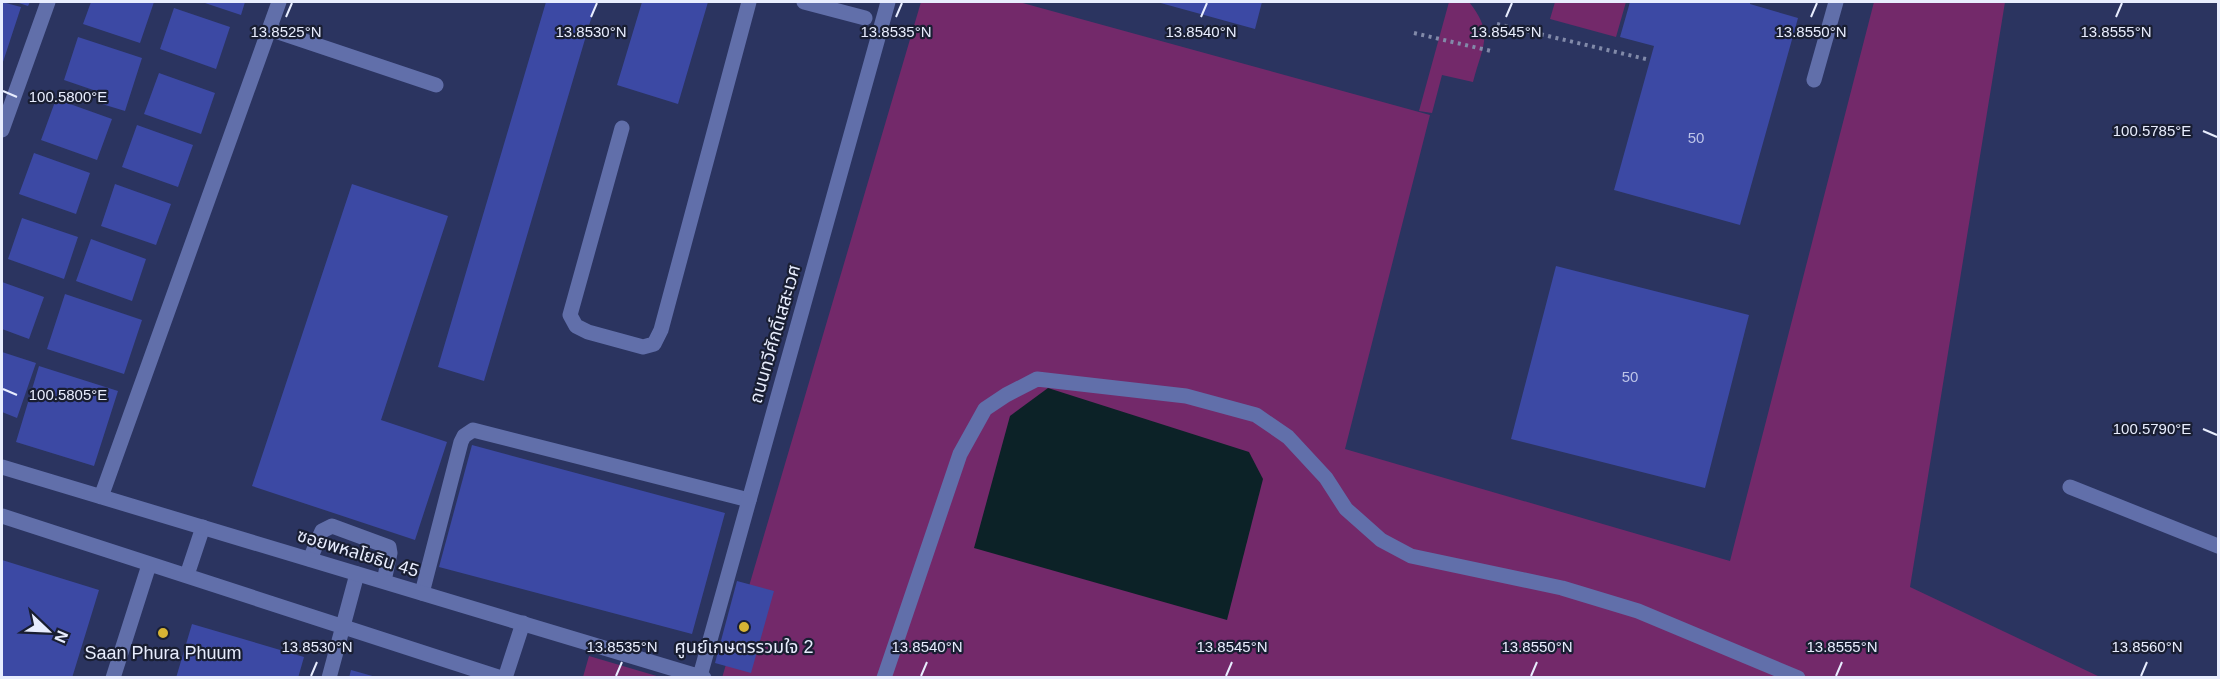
<svg xmlns="http://www.w3.org/2000/svg" width="2220" height="679" viewBox="0 0 2220 679" font-family="Helvetica,'Noto Sans Thai',sans-serif">
<rect width="100%" height="100%" fill="#2b3460"/>
<!-- green -->
<path fill="#73296a" d="M921 2H1019L1430 115 1345 449 1730 561 1874 2H2005L1910 587 2100 677 722 678Z
M1449 2H1469C1495 34 1482 46 1473 82L1442 75 1432 113 1419 111Z
M1555 2H1626L1616 37 1550 19Z
M589 656 660 677H583Z"/>
<!-- water -->
<path fill="#0c2227" d="M1048 388 1249 452 1263 479 1227 620 974 548 1010 416Z"/>
<!-- building -->
<path fill="#3c49a4" d="M2 2 21 7 2 65Z
M16 2H30L28 6Z
M91 2H154L140 43 83 24Z
M202 2H245L241 15Z
M546 2H596L484 381 438 367Z
M642 2H708L678 104 617 85Z
M1157 2H1262L1255 29Z
M1630 2H1750V4L1798 18 1740 225 1614 190 1654 46 1620 37Z
M174 8 230 27 216 69 160 49Z
M78 37 142 58 125 111 102 104 105 94 64 80Z
M159 73 215 93 201 134 144 114Z
M56 99 112 119 97 160 41 140Z
M137 125 193 145 178 187 122 167Z
M34 153 90 173 76 214 19 194Z
M115 184 171 204 156 245 101 226Z
M352 184 448 216 381 420 447 442 415 540 252 486Z
M22 218 78 237 64 279 8 259Z
M91 239 146 259 132 301 76 281Z
M1556 266 1749 315 1705 488 1511 439Z
M2 282 44 297 29 339 2 329Z
M65 294 142 320 124 374 47 349Z
M2 352 36 363 17 418 2 412Z
M39 366 118 391 94 466 16 442Z
M472 445 725 513 692 634 439 567Z
M2 560 99 590 72 678H2Z
M737 581 774 591 751 673 715 663Z
M192 624 304 657 298 678H176Z
M351 670 376 677V678H349Z"/>
<g fill="none" stroke-linecap="round" stroke-linejoin="round">
<!-- path -->
<path stroke="#828aa9" stroke-width="4" stroke-dasharray="3 4.5" stroke-linecap="butt" d="M1497 24 1650 60
M1414 33 1491 51"/>
<!-- service -->
<path stroke="#616faa" stroke-width="15" d="M2 516 501 678
M310 559 322 531 332 526 389 547 390 553 384 581
M187 575 203 527
M422 593 461 442 464 436 473 430 749 500
M113 678 149 565
M329 678 357 574
M505 678 523 623"/>
<!-- minor -->
<path stroke="#616faa" stroke-width="15" d="M804 2 865 18
M269 29 436 85
M1814 80 1836 2
M622 128 570 315 576 326 588 332 643 347 654 344 661 330 749 2
M2 130 48 2
M2 467 704 678
M2070 487 2218 546
M101 497 279 2
M700 676 888 2
M884 678 960 454 985 409 1006 395 1037 379 1186 396 1256 415 1288 437 1326 478 1346 509 1381 540 1411 556 1562 588 1638 611 1798 678"/>
</g>
<!-- ticks -->
<path fill="none" stroke="#e8edfe" stroke-width="2" d="M286 17 292 3M591 17 597 3M896 17 902 3M1201 17 1207 3M1506 17 1512 3M1811 17 1817 3M2116 17 2122 3M3 91 17 97M2203 131 2217 137M3 389 17 395M2203 429 2217 435M311 676 317 662M616 676 622 662M921 676 927 662M1226 676 1232 662M1531 676 1537 662M1836 676 1842 662M2141 676 2147 662"/>
<!-- markers -->
<g fill="#d7b434" stroke="#191e32" stroke-width="2">
<circle cx="744" cy="627" r="6"/>
<circle cx="163" cy="633" r="6"/>
</g>
<g text-anchor="middle" stroke-width="4.5" stroke-linejoin="round" paint-order="stroke">
<!-- number labels -->
<g font-size="15" fill="#bdc4e8">
<text x="1696" y="143">50</text>
<text x="1630" y="382">50</text>
</g>
<!-- street labels -->
<g font-size="18" fill="#e8edfe" stroke="#191e32">
<text transform="translate(775 334) rotate(-74)" y="6">ถนนทวีศักดิ์เสสะเวศ</text>
<text transform="translate(358 553) rotate(17)" y="6">ซอยพหลโยธิน 45</text>
</g>
<!-- poi labels -->
<g font-size="18" fill="#e8edfe" stroke="#191e32">
<text x="744" y="653">ศูนย์เกษตรรวมใจ 2</text>
<text x="163" y="659">Saan Phura Phuum</text>
</g>
</g>
<g font-size="15" text-anchor="middle" fill="#e8edfe" stroke="#191e32" stroke-width="4.5" stroke-linejoin="round" paint-order="stroke">
<text x="286" y="37">13.8525°N</text>
<text x="591" y="37">13.8530°N</text>
<text x="896" y="37">13.8535°N</text>
<text x="1201" y="37">13.8540°N</text>
<text x="1506" y="37">13.8545°N</text>
<text x="1811" y="37">13.8550°N</text>
<text x="2116" y="37">13.8555°N</text>
<text x="68" y="102">100.5800°E</text>
<text x="2152" y="136">100.5785°E</text>
<text x="68" y="400">100.5805°E</text>
<text x="2152" y="434">100.5790°E</text>
<text x="317" y="652">13.8530°N</text>
<text x="622" y="652">13.8535°N</text>
<text x="927" y="652">13.8540°N</text>
<text x="1232" y="652">13.8545°N</text>
<text x="1537" y="652">13.8550°N</text>
<text x="1842" y="652">13.8555°N</text>
<text x="2147" y="652">13.8560°N</text>
</g>
<!-- border -->
<rect width="2220" height="679" fill="none" stroke="#e8edfe" stroke-width="6"/>
<!-- north arrow -->
<g transform="translate(48 631) rotate(113)" stroke="#191e32" stroke-width="4.5" paint-order="stroke">
<path d="M0-4.5L10 22L0 15L-10 22Z" fill="#e8edfe"/>
<text y="-9" font-size="16" font-weight="bold" text-anchor="middle" fill="#e8edfe">N</text>
</g>
</svg>
